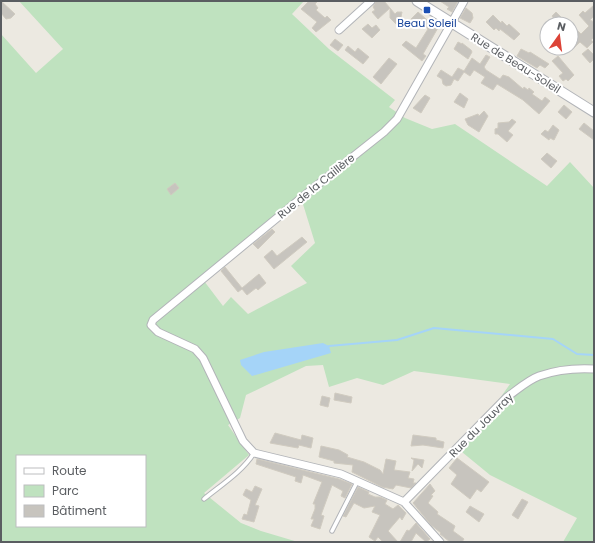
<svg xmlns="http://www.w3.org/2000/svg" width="595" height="543" viewBox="0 0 595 543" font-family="Poppins,sans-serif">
<rect width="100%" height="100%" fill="#ece9e1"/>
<!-- green -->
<path fill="#bfe2bf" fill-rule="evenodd" d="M19 1H304L292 14 329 49 395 100 389 107 405 118 432 129 455 124 547 186 570 162 594 188V542H563L577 518 490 475 462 452 510 384 414 371 383 385 357 378 329 387 323 365 306 366 246 395 240 418 228 425 249 455 204 493 241 523 261 531 298 542H1V34L36 73 63 49ZM296 198 302 201 315 243 291 266 307 283 248 314 231 297 223 306 201 277ZM17 456H145V526H17Z"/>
<!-- water -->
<path fill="#a5d4f8" d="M323 343 329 346 331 353 252 376 241 365 240 360 264 352Z"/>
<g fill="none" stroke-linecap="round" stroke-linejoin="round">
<!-- stream -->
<path stroke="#a5d4f8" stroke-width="2" d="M329 346 397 340 434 328 553 339 577 354 594 355"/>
</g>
<!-- building -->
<path fill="#c7c4be" stroke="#d0cbc0" d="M1 1 15 14 11 18 6 19 1 13Z
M309 1H318L315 4 318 8 316 10 325 18 327 16 331 20 316 32 312 28 317 22 301 9Z
M376 1H384L390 8 378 19 372 12 375 10 373 7Z
M440 1H458L452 12 447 9 449 7Z
M594 5V16L590 20 594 22V37L591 40 593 42 587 48 580 42 574 48 571 44V24L581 34 589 26 579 15 583 11 585 13Z
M390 8 395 14 397 12H402L401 17 407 24 401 29 390 18Z
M466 8 472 13 473 18 470 23 460 18Z
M418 12 433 25 434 22 439 26 423 54 426 56 422 61 402 45 406 41 416 48 428 29 420 21 416 24 411 19Z
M556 12 564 20 560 24H550L555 20 552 16Z
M493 15 501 23 502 21 507 26 509 24 520 34 514 40 500 29 499 31 496 28 494 30 486 22Z
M368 24 372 28 376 25 380 30 372 38 362 29Z
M335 39 343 45 338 51 330 45Z
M458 42 462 44V43L471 50 472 52 468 59 454 49Z
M348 46 355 52 358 48 369 57 363 64 345 50Z
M521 49 529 53 530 52 549 64 545 68 540 65 537 68 517 56Z
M588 49 594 55V59L590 63 582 54Z
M486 55 490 57 484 67 486 70 500 79 503 75 509 77 523 89 524 87 528 90 529 88 534 92 532 94 542 101 545 97 550 101 539 114 523 100 497 84 493 90 481 83 485 77 474 70 470 76 464 72 458 81 454 79 451 85 446 86 443 84 442 79 437 76 441 70 452 77 458 68 464 71 472 58 480 64Z
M558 56 574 75 568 81 566 79 563 81 559 76 563 73 552 61Z
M389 58 397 64 381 84 373 77Z
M460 93 468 99 464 108 454 102Z
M425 95 430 98 421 113 413 108Z
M564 105 572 112 566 119 558 112Z
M484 111 488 116 479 132 468 125 465 119 478 114 479 116Z
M512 119 516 122 508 131 513 135 507 142 498 134H495V129L498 128V123L509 122Z
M584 123 594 131V140L579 129Z
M553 125 559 130 554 140 550 138 549 140 541 134 545 130 548 132Z
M547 153 557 161 551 168 541 159Z
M175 183 179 188 171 195 167 189Z
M272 229 275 232 258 249 253 244Z
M302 237 307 242 274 269 264 257 272 250 277 256Z
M225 267 242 288 259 274 266 283 258 290 256 288 247 295 242 289 238 292 221 271Z
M335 393 352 397 351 403 334 400Z
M322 396 330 398 328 407 320 405Z
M275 433 301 440 302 435 313 438 311 448 299 445 298 448 270 443Z
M413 435 436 438V440L444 442 443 448 423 445 411 446Z
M321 446 339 450 348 455 347 457 364 462 380 470 383 474 386 459 396 461 394 470 410 472 408 478 414 479 413 483H416L411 488 396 485 393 489 382 487 352 472 353 465 334 463V461L319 457Z
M411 458 424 460 422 468 418 464 412 471 414 460Z
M457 458 489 482 481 492 477 489 470 499 451 484 457 475 449 468Z
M257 459 339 479 352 484 345 498 341 496 343 491 332 485 321 515 324 516 320 529 311 526 314 519H311L315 509V504H313L322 482 303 475 301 483 295 481 296 477 256 464Z
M430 484 435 491 431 495 433 496 428 503 438 512 437 514 455 526 453 531 464 539 462 542H450L440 534 441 533 431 525 413 503Z
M255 486 262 489 255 505 259 506 254 522 242 519 244 514 247 515 251 500 243 495 246 489 252 492Z
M358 487 369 492 368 494 375 497H380L387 500 385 504 393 509 398 505 406 513 402 520 400 517 388 531 398 542H383L378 537 375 541 369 537 380 515 372 512 375 506 364 508 354 503 346 517 343 516Z
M522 499 528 502 518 519 512 515Z
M470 506 484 514 479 522 466 512Z
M416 523 430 539 426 542 416 533 411 542H400L407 530 409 531Z"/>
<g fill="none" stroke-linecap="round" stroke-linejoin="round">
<defs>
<path id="service" d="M204 499C221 485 242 472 254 453
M332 531 357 482"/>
<path id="minor" d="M339 30 371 1
M404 502 507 397C517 390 528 380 539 376 556 370 576 368 594 369
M440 542 404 502 341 474 254 453 243 441 203 358 195 349 158 332 151 325 153 320 311 190 384 132 397 119 464 1"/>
<path id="tertiary" d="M417 1 594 112"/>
</defs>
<!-- service casing -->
<use href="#service" stroke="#b2b4b8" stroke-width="5.5"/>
<!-- minor casing -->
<use href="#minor" stroke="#b2b4b8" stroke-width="9"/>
<!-- tertiary casing -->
<use href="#tertiary" stroke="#b2b4b8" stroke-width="11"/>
<!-- service -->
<use href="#service" stroke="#fff" stroke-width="3.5"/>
<!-- minor -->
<use href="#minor" stroke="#fff" stroke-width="7"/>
<!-- tertiary -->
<use href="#tertiary" stroke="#fff" stroke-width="9"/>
</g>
<!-- markers -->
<rect fill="#1a4fb4" stroke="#fff" stroke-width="1.5" x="423" y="6" width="8" height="8" rx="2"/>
<g text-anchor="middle" stroke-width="4" stroke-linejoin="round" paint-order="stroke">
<!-- transit labels -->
<g font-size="11" fill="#164399" stroke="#fff">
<text x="427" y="27">Beau Soleil</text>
</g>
<!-- street labels -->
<g font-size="11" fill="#5a5d61" stroke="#fff">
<text transform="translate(516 63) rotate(32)" y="4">Rue de Beau-Soleil</text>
<text transform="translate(316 186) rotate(-39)" y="4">Rue de la Caillère</text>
<text transform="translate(481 425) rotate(-45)" y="4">Rue du Jauvray</text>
</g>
</g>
<!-- border -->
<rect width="595" height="543" fill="none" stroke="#5a5d61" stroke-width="4"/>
<!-- legend -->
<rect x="16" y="455" width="130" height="72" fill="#ffffff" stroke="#bdbec0"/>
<rect x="24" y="468" width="20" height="6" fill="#ffffff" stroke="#bdbec0"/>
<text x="52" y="475" font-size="12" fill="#5a5d61">Route</text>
<rect x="24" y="485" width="20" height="12" fill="#bfe2bf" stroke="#bdbec0"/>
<text x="52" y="495" font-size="12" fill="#5a5d61">Parc</text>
<rect x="24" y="505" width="20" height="12" fill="#c7c4be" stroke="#bdbec0"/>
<text x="52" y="515" font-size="12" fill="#5a5d61">Bâtiment</text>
<!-- north arrow -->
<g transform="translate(559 36) rotate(14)"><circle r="19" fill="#ffffff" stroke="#bdbec0"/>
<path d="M0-3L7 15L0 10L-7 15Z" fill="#dc4337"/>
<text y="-6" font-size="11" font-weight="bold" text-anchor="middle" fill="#5a5d61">N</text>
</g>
</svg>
